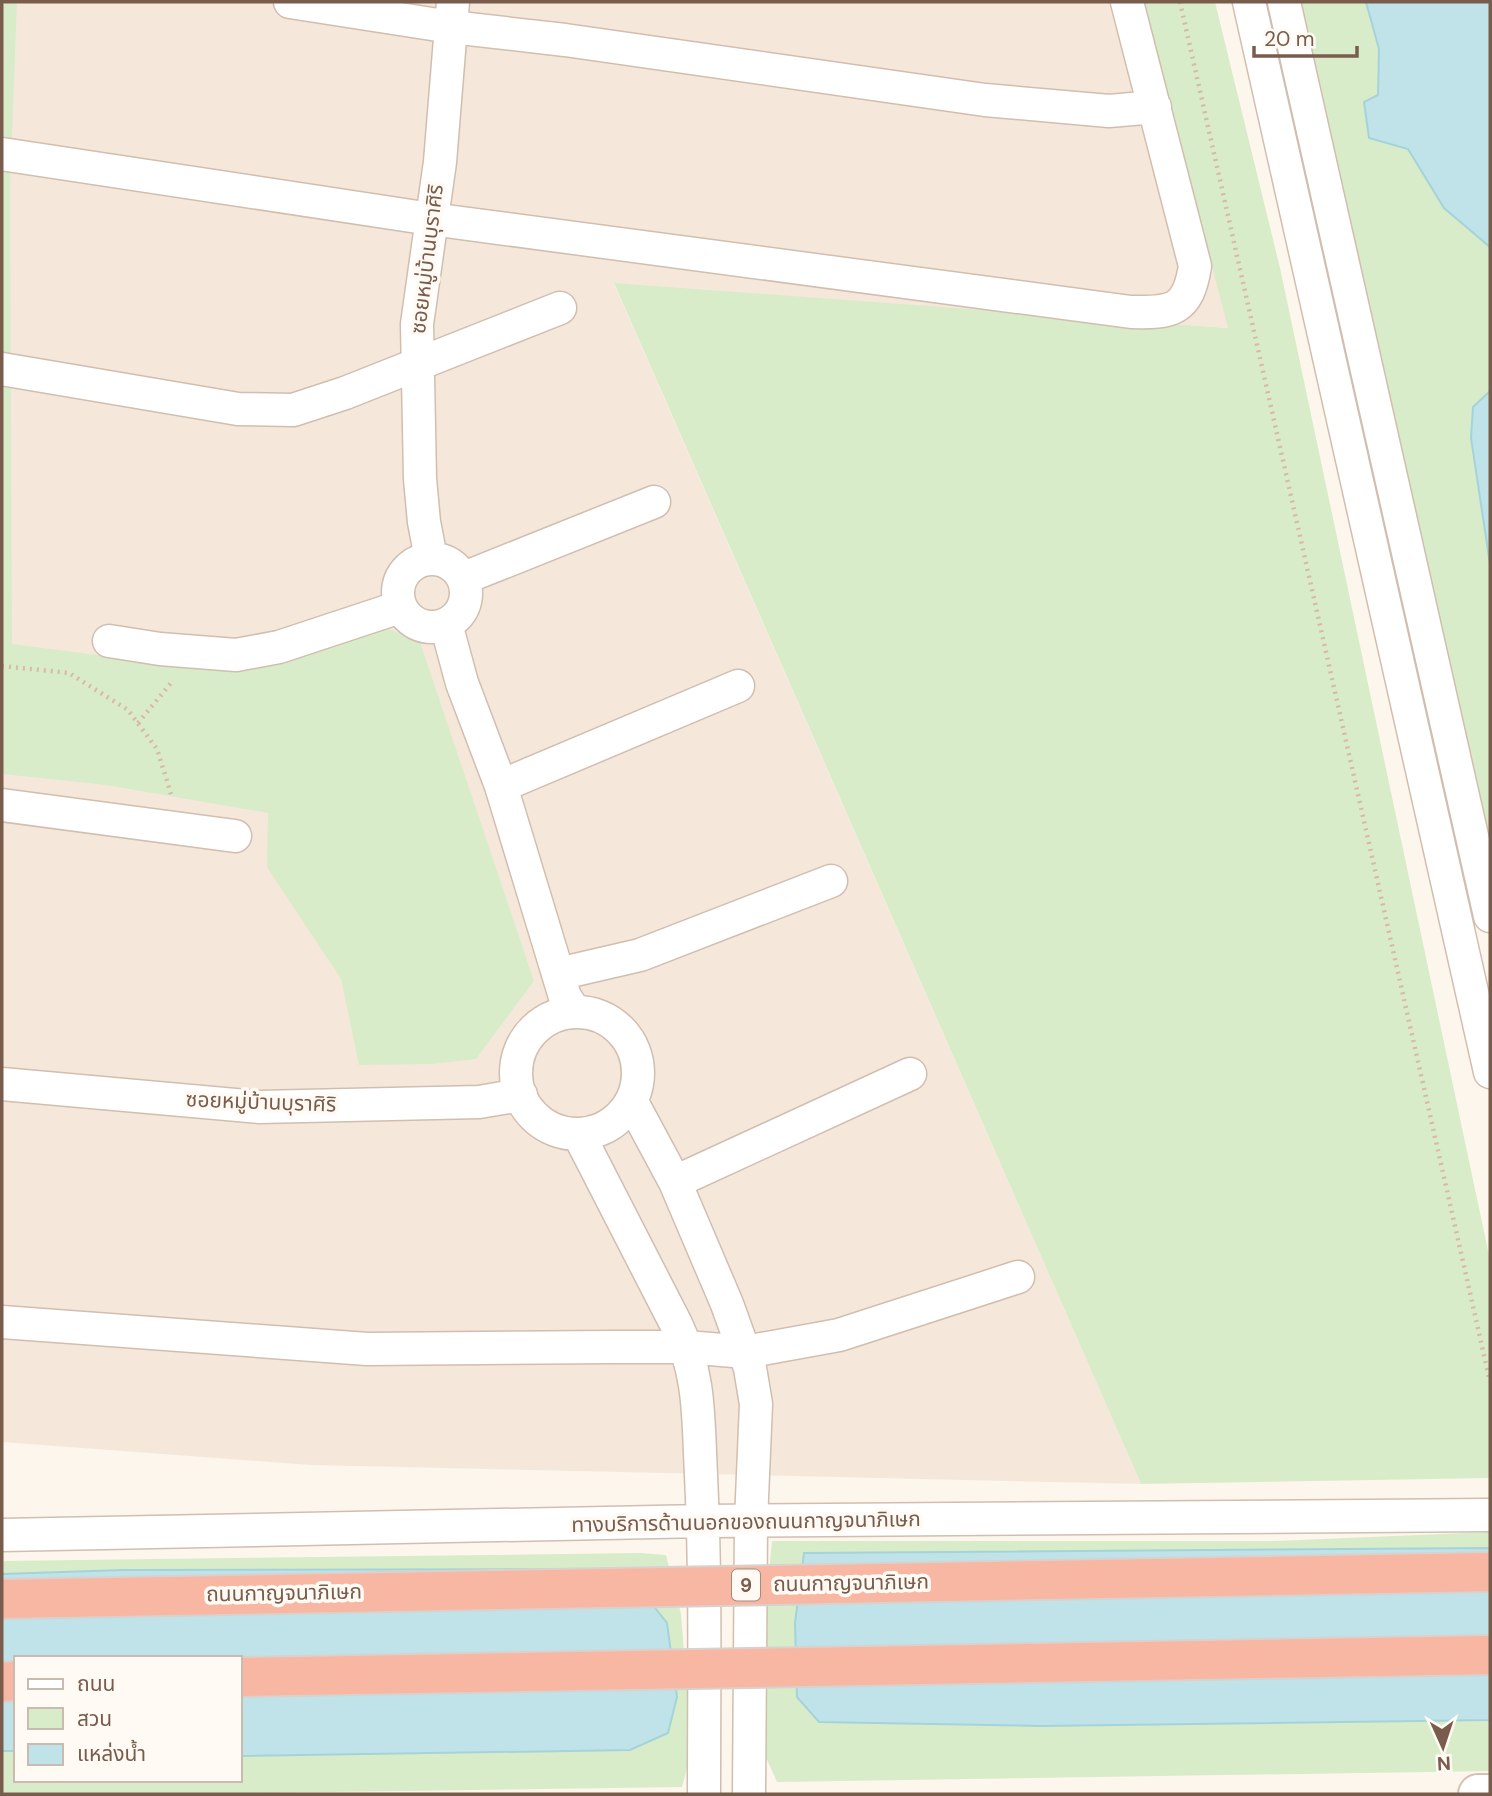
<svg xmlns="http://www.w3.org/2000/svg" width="1492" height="1796" viewBox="0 0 1492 1796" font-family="'DM Sans','Noto Sans Thai',sans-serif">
<rect width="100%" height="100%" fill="#fdf6ec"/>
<!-- residential -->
<path fill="#f5e8da" d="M2 2H1143L1229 328 614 284 1141 1484 311 1465 2 1442Z"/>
<!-- green -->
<path fill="#d8ecc9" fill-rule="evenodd" d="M2 2H17L10 190 12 644 214 670 389 629 420 642 534 981 476 1059 432 1064 359 1065 341 979 267 867 268 813 106 785 2 774Z
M1143 2H1215L1280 268 1490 1260V1478L1141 1484 614 283 1228 328Z
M1286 2H1490V391L1473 407 1471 438 1490 564V842L1366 295Z
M1490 1532V1771L777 1782 764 1753 765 1615 772 1541H1275Z
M641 1553 666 1555 681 1614 689 1715V1761L682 1787 180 1794H2V1561ZM16 1658H240V1780H16Z"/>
<!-- water -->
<path fill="#bfe3e8" stroke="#a5d3da" stroke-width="2" d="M1366 2H1490V247L1444 208 1408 149 1369 138 1364 102 1378 95 1379 49Z
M1490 391V564L1471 438 1473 407Z
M1490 1548V1720L1041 1726 819 1722 797 1697 795 1623 804 1553Z
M624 1569 667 1623 677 1697 668 1733 630 1750 240 1756V1658H16V1751H2V1574L123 1570Z"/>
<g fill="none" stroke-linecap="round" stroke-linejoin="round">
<defs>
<path id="minor" d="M290 2 451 27 565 40 985 100 1109 111 1155 107
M1249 2 1490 1072
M1284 2 1490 916
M2 154 431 219 1131 312C1172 313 1188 311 1195 266L1127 2
M2 369 238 409 293 410 345 393 560 308
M431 558 424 522 420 479 417 324 440 162 453 2
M398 593a34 34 0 1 1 68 0a34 34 0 1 1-68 0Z
M464 578 654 502
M446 624 462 683 501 786 565 997 575 1012
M109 641 160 649 236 655 279 647 400 607
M501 786 738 686
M2 805 235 836
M558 974 640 955 831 881
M516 1073a61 61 0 1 1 122 0a61 61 0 1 1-122 0Z
M2 1084 259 1107 479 1102 521 1095
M632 1102 675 1182 727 1304 750 1368 756 1404 751 1521 749 1794
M579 1135 676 1324C701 1376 698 1420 701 1475 706 1581 704 1688 704 1794
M675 1182 910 1074
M2 1322 367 1349 613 1347H687L745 1352 839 1335 1018 1277
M2 1535 703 1521 1490 1515"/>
<path id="secondary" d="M1478 1794H1490"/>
<path id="motorway" d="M2 1682 16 1681"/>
</defs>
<!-- minor casing -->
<use href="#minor" stroke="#d1beb0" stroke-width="35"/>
<!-- secondary casing -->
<use href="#secondary" stroke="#d6c0b0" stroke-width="42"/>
<!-- motorway casing -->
<use href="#motorway" stroke="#dad1cd" stroke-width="42"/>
<!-- path -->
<path stroke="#d9b8a5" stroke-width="4.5" stroke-dasharray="2 5" stroke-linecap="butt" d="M1180 2 1490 1382
M2 666 69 673 128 710 157 749 171 794
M138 723 171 683"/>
<!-- minor -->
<use href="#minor" stroke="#fff" stroke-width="32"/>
<!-- secondary -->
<use href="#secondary" stroke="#fff" stroke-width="38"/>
<!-- motorway -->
<use href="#motorway" stroke="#f7b7a3" stroke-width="38"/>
<defs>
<path id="motorway-bridge" d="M2 1599 1490 1572
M240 1677 1490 1655"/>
</defs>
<!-- motorway-bridge casing -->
<use href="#motorway-bridge" stroke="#dad1cd" stroke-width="42" stroke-linecap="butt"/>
<!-- motorway-bridge -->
<use href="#motorway-bridge" stroke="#f7b7a3" stroke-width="38"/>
</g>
<g text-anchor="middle" stroke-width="7" stroke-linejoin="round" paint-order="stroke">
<!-- shield labels -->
<rect fill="#fffaf3" stroke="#a28b7f" stroke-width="2" x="732" y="1569.5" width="28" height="31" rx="5"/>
<g font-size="19" font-weight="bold" fill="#7a5c4d">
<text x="746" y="1592">9</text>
</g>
<!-- street labels -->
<g font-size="21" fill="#7a5c4d" stroke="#fffaf3">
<text transform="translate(427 259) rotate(-83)" y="7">ซอยหมู่บ้านบุราศิริ</text>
<text transform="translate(261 1102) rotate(2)" y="7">ซอยหมู่บ้านบุราศิริ</text>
<text transform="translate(746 1522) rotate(-1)" y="7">ทางบริการด้านนอกของถนนกาญจนาภิเษก</text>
<text transform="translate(851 1583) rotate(-1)" y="7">ถนนกาญจนาภิเษก</text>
<text transform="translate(284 1593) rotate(-1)" y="7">ถนนกาญจนาภิเษก</text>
</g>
</g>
<!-- border -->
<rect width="1492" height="1796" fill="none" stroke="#7a5c4d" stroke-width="7"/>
<!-- legend -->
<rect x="14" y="1656" width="228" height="126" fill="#fffaf3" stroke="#cabbb1" stroke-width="2"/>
<rect x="28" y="1679" width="35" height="10" fill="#ffffff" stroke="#cabbb1" stroke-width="2"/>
<text x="77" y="1691" font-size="21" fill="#7a5c4d">ถนน</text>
<rect x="28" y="1708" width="35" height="21" fill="#d8ecc9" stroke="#cabbb1" stroke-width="2"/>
<text x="77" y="1726" font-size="21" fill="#7a5c4d">สวน</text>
<rect x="28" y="1744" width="35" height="21" fill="#bfe3e8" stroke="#cabbb1" stroke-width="2"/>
<text x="77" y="1761" font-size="21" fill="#7a5c4d">แหล่งน้ำ</text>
<!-- north arrow -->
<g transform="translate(1443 1747) rotate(177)" stroke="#fffaf3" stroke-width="5" paint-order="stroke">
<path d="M0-5L12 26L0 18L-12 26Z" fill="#7a5c4d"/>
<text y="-10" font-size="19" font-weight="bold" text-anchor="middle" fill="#7a5c4d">N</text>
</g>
<!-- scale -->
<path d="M1254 46v10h103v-10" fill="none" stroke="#7a5c4d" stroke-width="3.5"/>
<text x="1264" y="46" font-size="21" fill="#7a5c4d" stroke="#fffaf3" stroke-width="5" paint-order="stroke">20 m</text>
</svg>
